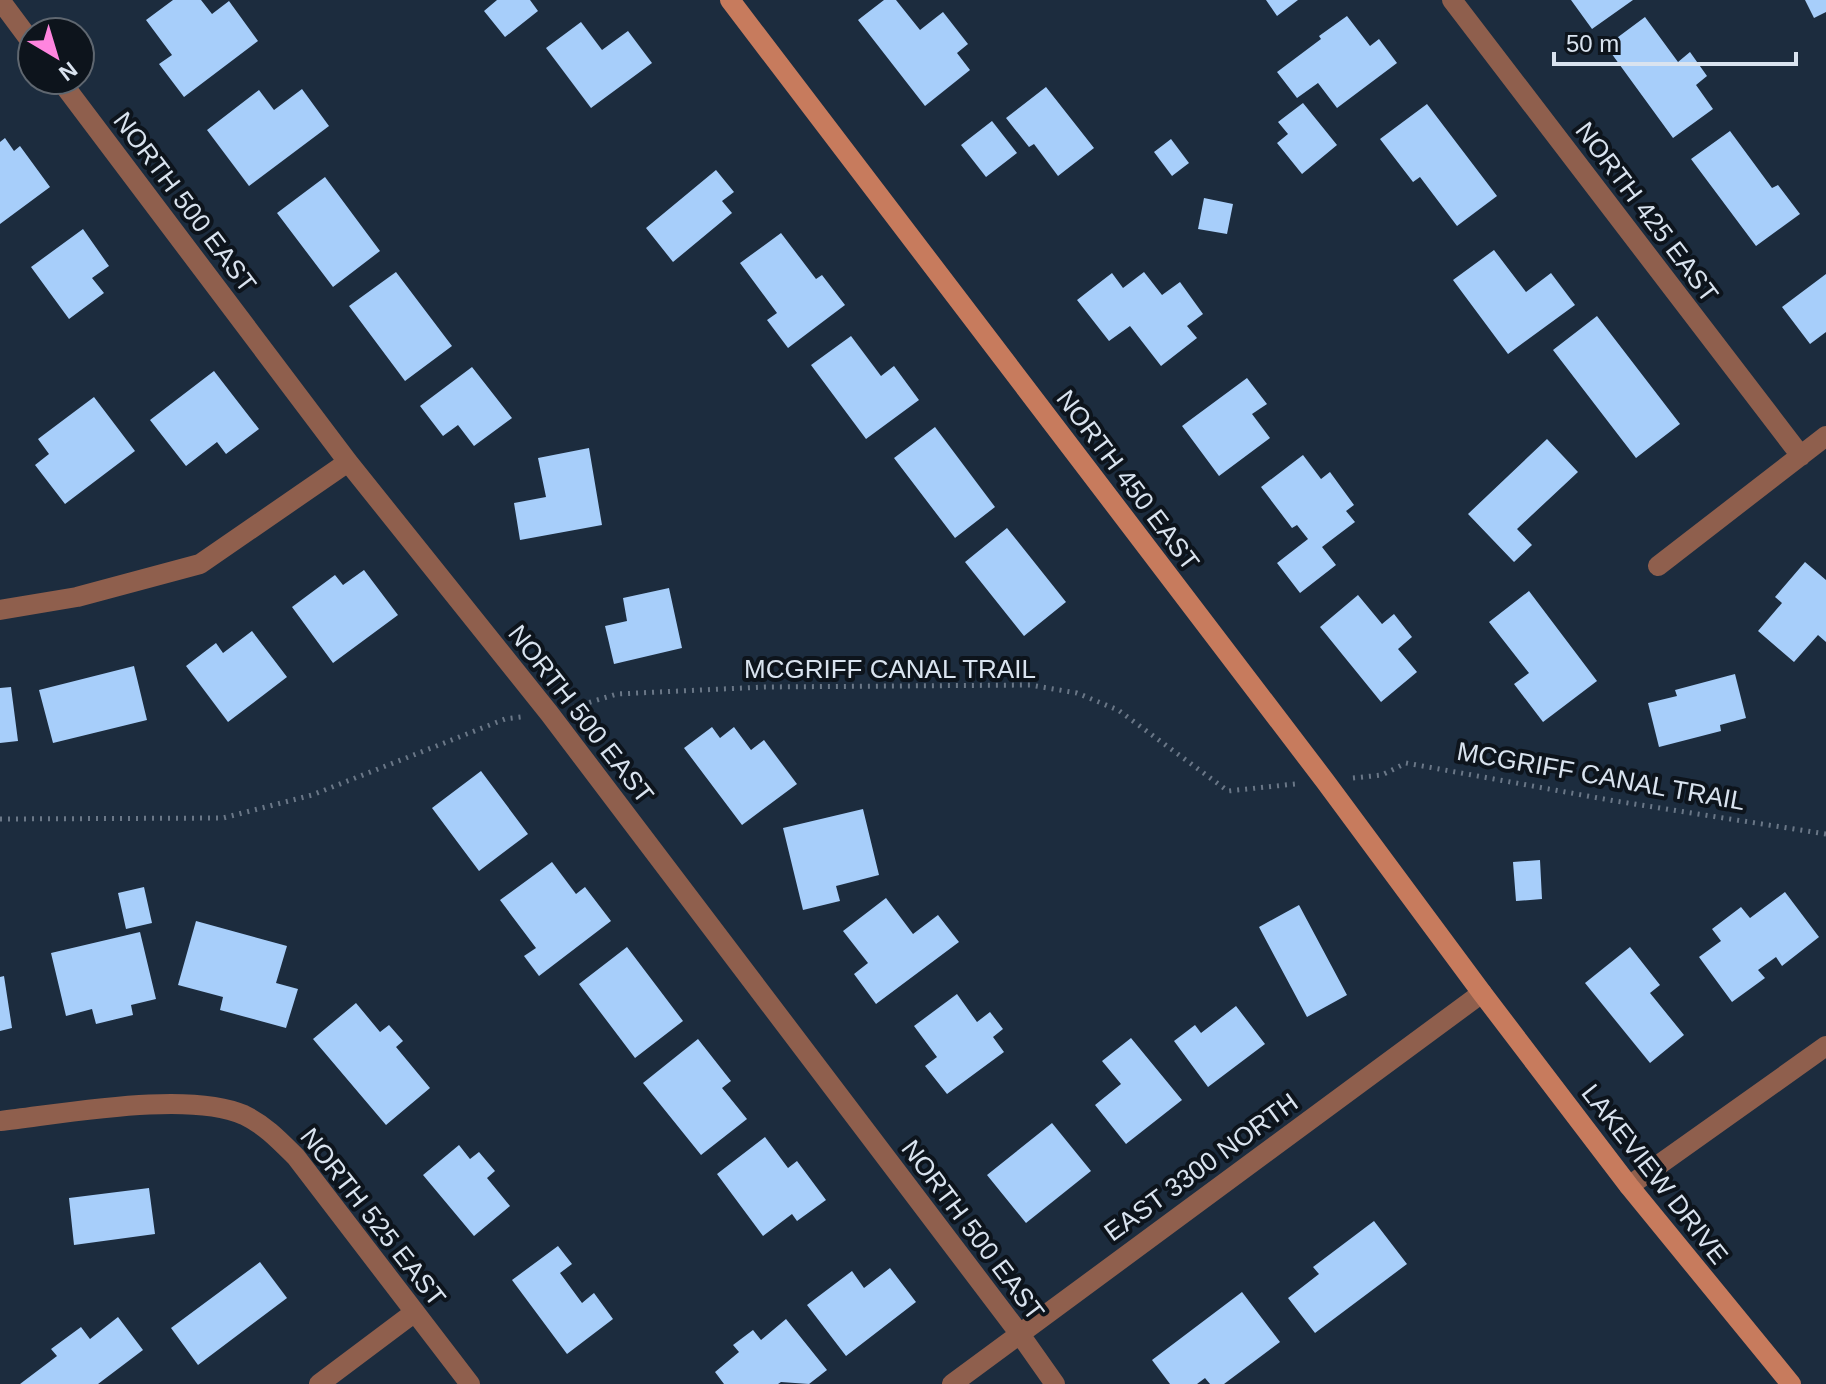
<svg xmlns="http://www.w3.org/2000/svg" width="1826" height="1384" viewBox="0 0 1826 1384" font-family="Arial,sans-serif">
<rect width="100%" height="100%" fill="#1c2c3e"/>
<!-- building -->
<path fill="#a7cefa" d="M173 0H201L212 14 229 1 258 41 184 97 159 64 172 55 146 20Z
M497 0H530L538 11 505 37 484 11Z
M884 0H896L920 30 943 12 968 44 957 53 970 70 925 106 858 20Z
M1266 0H1298L1277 16Z
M1571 0H1633L1592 29Z
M1805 0H1826V12L1814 18Z
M1347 16 1370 46 1379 39 1397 63 1337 108 1318 83 1297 98 1277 72 1321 39 1319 36Z
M1645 17 1678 62 1690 52 1707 76 1696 85 1713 109 1673 138 1606 46Z
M581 22 602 50 628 31 652 63 591 108 546 48Z
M1046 87 1094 148 1058 176 1034 144 1029 147 1006 118Z
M302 89 329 126 249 186 207 130 259 90 274 110Z
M1303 103 1337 145 1302 174 1277 143 1288 134 1278 122Z
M1427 104 1497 196 1457 226 1420 177 1413 182 1380 139Z
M992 121 1017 153 986 177 961 145Z
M1730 131 1772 188 1778 185 1800 214 1756 246 1691 159Z
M5 138 14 151 20 146 50 187 0 224V142Z
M1171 139 1189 163 1172 176 1154 152Z
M716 170 734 192 722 201 732 213 673 262 646 228Z
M325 177 380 251 333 287 277 213Z
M1204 198 1233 204 1227 234 1198 229Z
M83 229 109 266 92 278 104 293 69 319 31 267Z
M781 233 816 279 822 275 845 305 788 348 767 320 777 313 740 263Z
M1494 250 1526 292 1551 273 1575 305 1508 354 1453 280Z
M396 272 452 346 405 381 349 306Z
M1144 272 1162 295 1180 282 1203 314 1187 326 1197 338 1161 366 1130 326 1109 341 1077 300 1112 273 1123 288Z
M1826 274V332L1810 344 1782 307Z
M1597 316 1680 424 1636 458 1553 350Z
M851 336 881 376 894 366 919 400 866 439 811 365Z
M472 367 512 418 474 446 458 425 443 436 420 406Z
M214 371 259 429 226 454 217 442 186 466 150 420Z
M1247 378 1267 404 1252 414 1270 438 1219 476 1182 426Z
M94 397 135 451 65 504 35 465 49 454 38 439Z
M935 427 995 507 955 538 894 458Z
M1547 439 1578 472 1517 529 1532 545 1514 562 1468 514Z
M589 448 602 525 520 540 514 503 546 497 538 458Z
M1303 455 1321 479 1330 472 1354 505 1346 511 1355 522 1322 547 1336 565 1300 593 1277 563 1308 539 1297 525 1292 528 1261 487Z
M1007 528 1066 602 1024 636 965 562Z
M1805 562 1826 580V642L1818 635 1794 662 1758 631 1782 603 1775 597Z
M364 570 398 615 333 663 292 607 335 575 343 585Z
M669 588 682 648 614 664 605 626 627 621 623 598Z
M1529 591 1597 681 1543 722 1514 684 1529 673 1489 622Z
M1358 595 1382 624 1394 614 1412 637 1398 649 1417 672 1381 702 1320 627Z
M252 631 287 677 228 722 186 666 216 643 223 653Z
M134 666 147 720 53 743 39 690Z
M1735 674 1746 718 1720 725 1721 731 1659 747 1648 703 1677 696 1675 690Z
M11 687 18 741 0 743V688Z
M712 727 720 738 734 727 751 750 764 740 797 784 742 825 684 748Z
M481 771 528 834 479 871 432 808Z
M863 809 879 875 836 886 840 901 803 910 783 828Z
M1540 860 1542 899 1516 901 1513 862Z
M552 862 576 894 585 887 611 921 539 976 524 956 536 948 500 900Z
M144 887 152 923 126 929 118 893Z
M1785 892 1819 937 1782 966 1776 957 1758 970 1765 978 1732 1002 1699 957 1721 941 1712 929 1741 907 1750 918Z
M886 898 913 934 938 915 959 942 876 1004 854 974 868 963 843 931Z
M1299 905 1347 995 1307 1017 1259 927Z
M196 921 287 946 276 983 298 989 286 1028 220 1010 223 997 178 985Z
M140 932 156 999 131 1005 133 1015 96 1024 92 1009 66 1016 51 953Z
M627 947 683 1021 635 1058 579 984Z
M1630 947 1660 985 1650 993 1684 1035 1650 1063 1585 983Z
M4 976 12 1028 0 1031V977Z
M957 994 977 1022 990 1012 1003 1029 993 1037 1004 1052 947 1094 925 1066 937 1057 914 1026Z
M356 1003 380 1032 389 1025 403 1041 396 1047 430 1088 386 1125 313 1039Z
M1236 1006 1265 1044 1208 1087 1174 1041 1195 1025 1201 1033Z
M1131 1038 1182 1100 1126 1144 1095 1105 1121 1084 1102 1061Z
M698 1039 731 1081 722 1088 747 1119 701 1155 643 1083Z
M1052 1123 1091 1171 1026 1223 987 1175Z
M765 1137 788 1168 797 1161 826 1200 797 1221 792 1214 763 1236 717 1174Z
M459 1145 470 1159 479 1152 495 1171 487 1178 510 1206 474 1236 423 1175Z
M149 1188 155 1234 74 1245 69 1198Z
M1374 1221 1407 1264 1315 1333 1288 1298 1319 1274 1313 1267Z
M558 1246 572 1264 560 1273 582 1303 594 1293 613 1319 567 1354 512 1280Z
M260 1262 287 1298 198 1365 171 1328Z
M890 1268 916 1302 846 1356 807 1305 852 1271 864 1288Z
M1242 1292 1280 1342 1224 1384H1210L1205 1378 1197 1384H1170L1152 1360Z
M118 1317 143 1350 98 1384H20L57 1356 51 1349 81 1327 90 1339Z
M786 1319 827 1370 809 1384 781 1382 778 1384H724L715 1372 739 1352 733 1345 753 1330 761 1340Z"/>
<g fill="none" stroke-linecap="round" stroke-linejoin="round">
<!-- path -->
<path stroke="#6a7787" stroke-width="5" stroke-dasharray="2 6" stroke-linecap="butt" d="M574 707 617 694 764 687 1030 685 1077 693 1118 710 1228 791 1295 784
M1353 778 1382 775 1406 763 1615 801 1826 834
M0 819 223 818 312 795 505 719 521 717"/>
<!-- street -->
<path stroke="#8f5f4d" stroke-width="20" d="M0 0 32 43
M1452 0 1801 456
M60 80 348 462 549 713 1019 1333 1055 1384
M1658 566 1826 436
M0 610 77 597 200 564 348 462
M0 1121C63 1114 188 1090 244 1115 265 1125 280 1141 296 1157L470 1384
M1629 1186 1826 1046
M319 1384 415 1312
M952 1384 1482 993"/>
<!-- secondary -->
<path stroke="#c77b5d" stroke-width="20" d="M730 0 1325 781 1482 993 1629 1186 1791 1384"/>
</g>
<g text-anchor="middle" stroke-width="8" stroke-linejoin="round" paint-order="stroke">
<!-- street labels -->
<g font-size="26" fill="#d9e3ef" stroke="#0d141c">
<text transform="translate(185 202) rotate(53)" y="9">NORTH 500 EAST</text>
<text transform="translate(1647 212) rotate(53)" y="9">NORTH 425 EAST</text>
<text transform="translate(1128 480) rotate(53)" y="9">NORTH 450 EAST</text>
<text x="890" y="678">MCGRIFF CANAL TRAIL</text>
<text transform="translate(581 714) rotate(52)" y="9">NORTH 500 EAST</text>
<text transform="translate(1601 776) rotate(10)" y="9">MCGRIFF CANAL TRAIL</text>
<text transform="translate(1201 1167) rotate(-36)" y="9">EAST 3300 NORTH</text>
<text transform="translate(1655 1174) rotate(52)" y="9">LAKEVIEW DRIVE</text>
<text transform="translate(373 1217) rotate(52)" y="9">NORTH 525 EAST</text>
<text transform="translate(973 1230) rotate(53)" y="9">NORTH 500 EAST</text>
</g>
</g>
<!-- north arrow -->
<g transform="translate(56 56) rotate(142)"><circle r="38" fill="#0d141c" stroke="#5f6770" stroke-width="2"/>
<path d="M0-6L14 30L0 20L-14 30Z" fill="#ff85df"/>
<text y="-12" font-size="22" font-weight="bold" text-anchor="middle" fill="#d9e3ef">N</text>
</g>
<!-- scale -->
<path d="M1554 52v12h242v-12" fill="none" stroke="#d9e3ef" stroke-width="4"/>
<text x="1566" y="52" font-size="24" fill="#d9e3ef" stroke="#0d141c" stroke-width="6" paint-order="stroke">50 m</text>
</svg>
